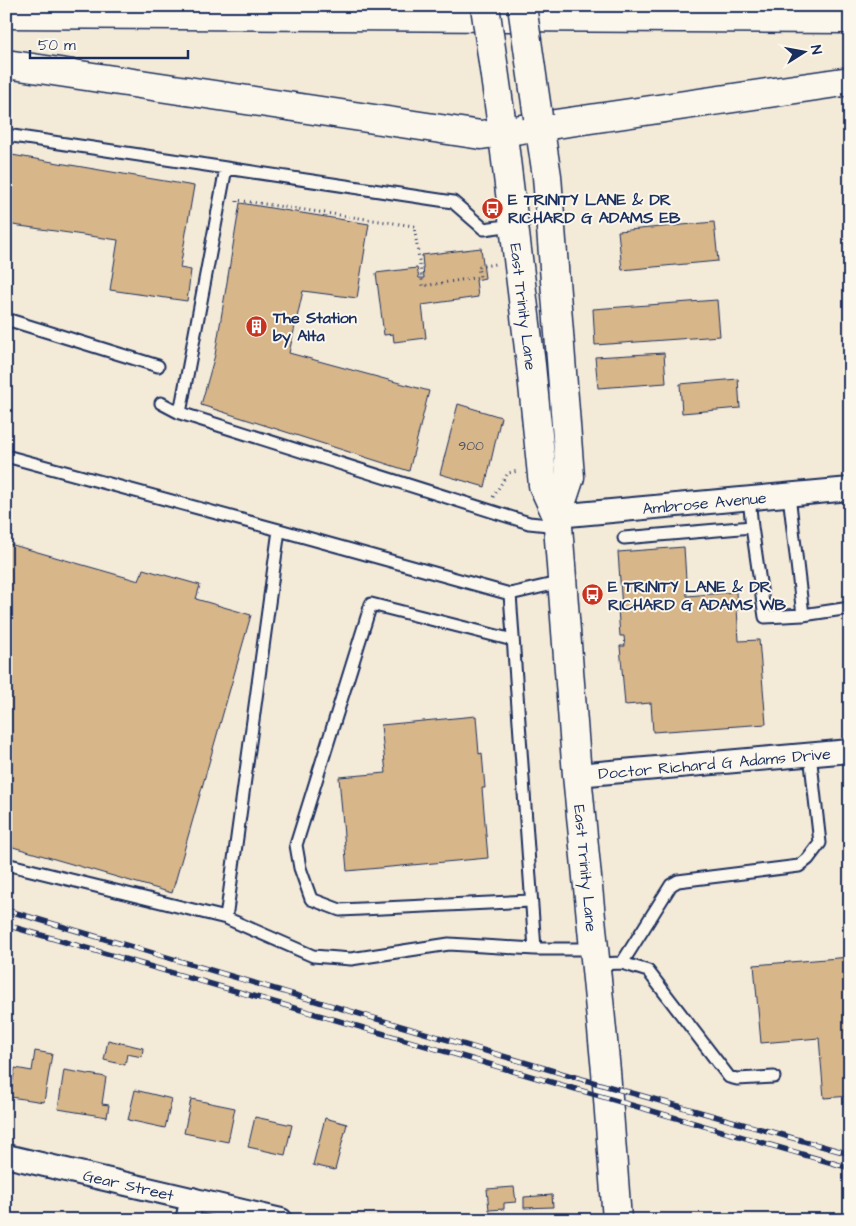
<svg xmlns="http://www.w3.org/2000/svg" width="856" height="1226" viewBox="0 0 856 1226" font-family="'Architects Daughter',sans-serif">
<rect width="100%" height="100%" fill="#f4ead8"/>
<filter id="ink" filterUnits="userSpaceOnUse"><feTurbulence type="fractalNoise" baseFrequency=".02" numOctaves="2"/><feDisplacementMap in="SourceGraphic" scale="10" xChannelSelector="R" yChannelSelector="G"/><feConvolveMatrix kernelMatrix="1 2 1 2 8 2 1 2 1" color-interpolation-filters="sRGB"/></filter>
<g filter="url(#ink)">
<!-- building -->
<path fill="#d7b68a" stroke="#1b2f5e" d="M6 154 194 186 180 268 191 270 187 301 110 290 118 240 6 224Z
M240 203 369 224 357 298 303 291 289 353 429 391 409 471 201 405 215 355Z
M714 222 718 261 622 270 618 231Z
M481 248 485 278 476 280 478 297 422 305 426 338 394 342 393 334 384 335 376 273 417 268 419 278H424L422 255Z
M717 300 720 336 595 345 593 309Z
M664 353 666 383 598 388 595 357Z
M738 379 740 408 682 413 680 384Z
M458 404 501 417 485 487 440 474Z
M6 543 139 581 143 569 200 585 196 599 251 615 172 893 6 845Z
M684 547 687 596 736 592 739 641 759 640 766 724 653 732 651 703 625 705 620 646H625L624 636H620L618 609H622L618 552Z
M476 716 479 754 482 753 485 788H482L488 858 347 871 339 777 386 773 381 725Z
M850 957V1096L824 1098 819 1038 761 1043 754 965Z
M108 1040 143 1048 142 1057 127 1054 125 1065 104 1060Z
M35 1051 52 1054 44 1102 10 1097 15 1068 32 1071Z
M64 1070 106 1077 102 1104 109 1105 107 1117 58 1109Z
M135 1090 172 1099 165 1128 128 1120Z
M191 1099 235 1108 228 1142 184 1133Z
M255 1117 292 1125 285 1155 248 1147Z
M325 1118 347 1124 335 1170 313 1165Z
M514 1187 516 1202 504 1203V1209L489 1210 487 1189Z
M552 1195 553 1207 524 1208V1197Z"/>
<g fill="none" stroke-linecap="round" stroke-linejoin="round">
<defs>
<path id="lane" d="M6 135 226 168
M513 225 484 229 453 202 226 168 180 413 529 523 558 526
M6 319 158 366
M161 403 180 413
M6 456 279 530
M789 495 803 615
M749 498 752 527 765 617 803 615 850 608
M624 538 752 527
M562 582 510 594 535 949H594
M510 594 279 530 226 918 313 956 351 959 449 944 535 949
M513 640 371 604 296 845 300 868 311 899 340 910 531 901
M6 864 226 918
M622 963 671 885 678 881 799 866 808 859 820 843 810 754
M597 964 622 963 648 971 729 1077 737 1079 774 1077"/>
<g id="street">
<path id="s1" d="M557 516 850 489"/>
<path id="s2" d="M577 775 850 751"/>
<path id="s3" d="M6 1156 281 1220"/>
<path d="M187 1220 192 1199"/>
</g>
<g id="secondary">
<path id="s4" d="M538 117 547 176 570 477 557 516 558 526 577 775 606 1071 617 1220"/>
<path id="s5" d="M501 119 531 365 543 485 557 516"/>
</g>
<path id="highway" d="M6 14 850 19
M6 64 481 135 850 81"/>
</defs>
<!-- lane casing -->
<use href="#lane" stroke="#1b2f5e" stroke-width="15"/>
<!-- street casing -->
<use href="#street" stroke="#1b2f5e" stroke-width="26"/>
<!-- secondary casing -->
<use href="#secondary" stroke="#1b2f5e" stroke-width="31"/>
<!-- highway casing -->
<use href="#highway" stroke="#1b2f5e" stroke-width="31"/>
<!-- path -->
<path stroke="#1b2f5e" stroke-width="3" stroke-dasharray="1 4" stroke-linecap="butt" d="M237 202V200L414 226 423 286 480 277 478 267 495 264
M493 497 508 473 518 471"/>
<!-- lane -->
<use href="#lane" stroke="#fbf7ec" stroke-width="11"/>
<!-- street -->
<use href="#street" stroke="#fbf7ec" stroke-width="22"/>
<!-- secondary -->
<use href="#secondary" stroke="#fbf7ec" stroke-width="28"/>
<!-- highway -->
<use href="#highway" stroke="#fbf7ec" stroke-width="28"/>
<defs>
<path id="rail" d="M6 910 571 1076 850 1154
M6 925 850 1168"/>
</defs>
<!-- rail casing -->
<use href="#rail" stroke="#1b2f5e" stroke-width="5.5"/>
<!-- rail -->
<use href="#rail" stroke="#fbf7ec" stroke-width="4" stroke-dasharray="11" stroke-linecap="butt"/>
<defs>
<path id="secondary-bridge" d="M485 6 501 119
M522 6 538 117"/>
</defs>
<!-- secondary-bridge casing -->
<use href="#secondary-bridge" stroke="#1b2f5e" stroke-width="31" stroke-linecap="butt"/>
<!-- secondary-bridge -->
<use href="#secondary-bridge" stroke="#fbf7ec" stroke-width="28"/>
</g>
</g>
<!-- icons -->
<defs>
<symbol id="bus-disc" viewBox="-11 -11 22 22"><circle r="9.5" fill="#c8321e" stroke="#fbf7ec"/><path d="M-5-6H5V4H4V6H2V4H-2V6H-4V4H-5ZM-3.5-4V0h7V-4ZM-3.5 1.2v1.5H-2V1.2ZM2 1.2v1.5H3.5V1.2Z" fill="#fff"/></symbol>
<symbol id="building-disc" viewBox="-11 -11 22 22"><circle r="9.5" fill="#c8321e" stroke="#fbf7ec"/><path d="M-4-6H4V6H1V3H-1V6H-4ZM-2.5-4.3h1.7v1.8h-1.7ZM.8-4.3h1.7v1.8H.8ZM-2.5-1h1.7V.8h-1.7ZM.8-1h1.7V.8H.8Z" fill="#fff"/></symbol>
</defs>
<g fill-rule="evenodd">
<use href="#bus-disc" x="480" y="196" width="25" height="25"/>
<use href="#building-disc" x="244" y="314" width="25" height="25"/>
<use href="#bus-disc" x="580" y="582" width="25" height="25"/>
</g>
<g text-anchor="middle" stroke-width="4" stroke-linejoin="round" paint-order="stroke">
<!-- number labels -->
<g font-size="14" fill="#4a5169">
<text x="471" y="450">900</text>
</g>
<!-- poi labels -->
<g font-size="16" font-weight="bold" fill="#1b2f5e" stroke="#fbf7ec" text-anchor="start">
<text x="508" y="205">E TRINITY LANE &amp; DR<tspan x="508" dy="18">RICHARD G ADAMS EB</tspan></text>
<text x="273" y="323">The Station<tspan x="273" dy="18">by Alta</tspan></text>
<text x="608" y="592">E TRINITY LANE &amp; DR<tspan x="608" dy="18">RICHARD G ADAMS WB</tspan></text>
</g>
<!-- street labels -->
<g font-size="16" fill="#1b2f5e" stroke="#fbf7ec">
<text dy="6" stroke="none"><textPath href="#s5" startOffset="189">East Trinity Lane</textPath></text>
<text dy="6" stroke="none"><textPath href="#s1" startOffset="148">Ambrose Avenue</textPath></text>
<text dy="6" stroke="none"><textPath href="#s2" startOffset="138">Doctor Richard G Adams Drive</textPath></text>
<text dy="6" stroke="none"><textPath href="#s4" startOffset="756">East Trinity Lane</textPath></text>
<text dy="6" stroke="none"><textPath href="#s3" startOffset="126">Gear Street</textPath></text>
</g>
</g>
<!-- margin -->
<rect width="856" height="1226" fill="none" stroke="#fbf7ec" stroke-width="25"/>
<rect x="12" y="12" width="831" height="1201" fill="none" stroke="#1b2f5e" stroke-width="2" filter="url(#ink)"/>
<!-- north arrow -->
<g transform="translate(804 52) rotate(79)" stroke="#fbf7ec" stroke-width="4" paint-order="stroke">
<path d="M0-4L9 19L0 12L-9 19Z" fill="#1b2f5e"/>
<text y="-8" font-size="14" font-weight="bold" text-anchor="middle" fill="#1b2f5e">N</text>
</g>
<!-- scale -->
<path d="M30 50v8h158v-8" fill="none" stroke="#1b2f5e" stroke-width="2.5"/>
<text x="38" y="50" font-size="15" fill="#1b2f5e" stroke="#fbf7ec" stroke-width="4" paint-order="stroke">50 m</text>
</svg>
